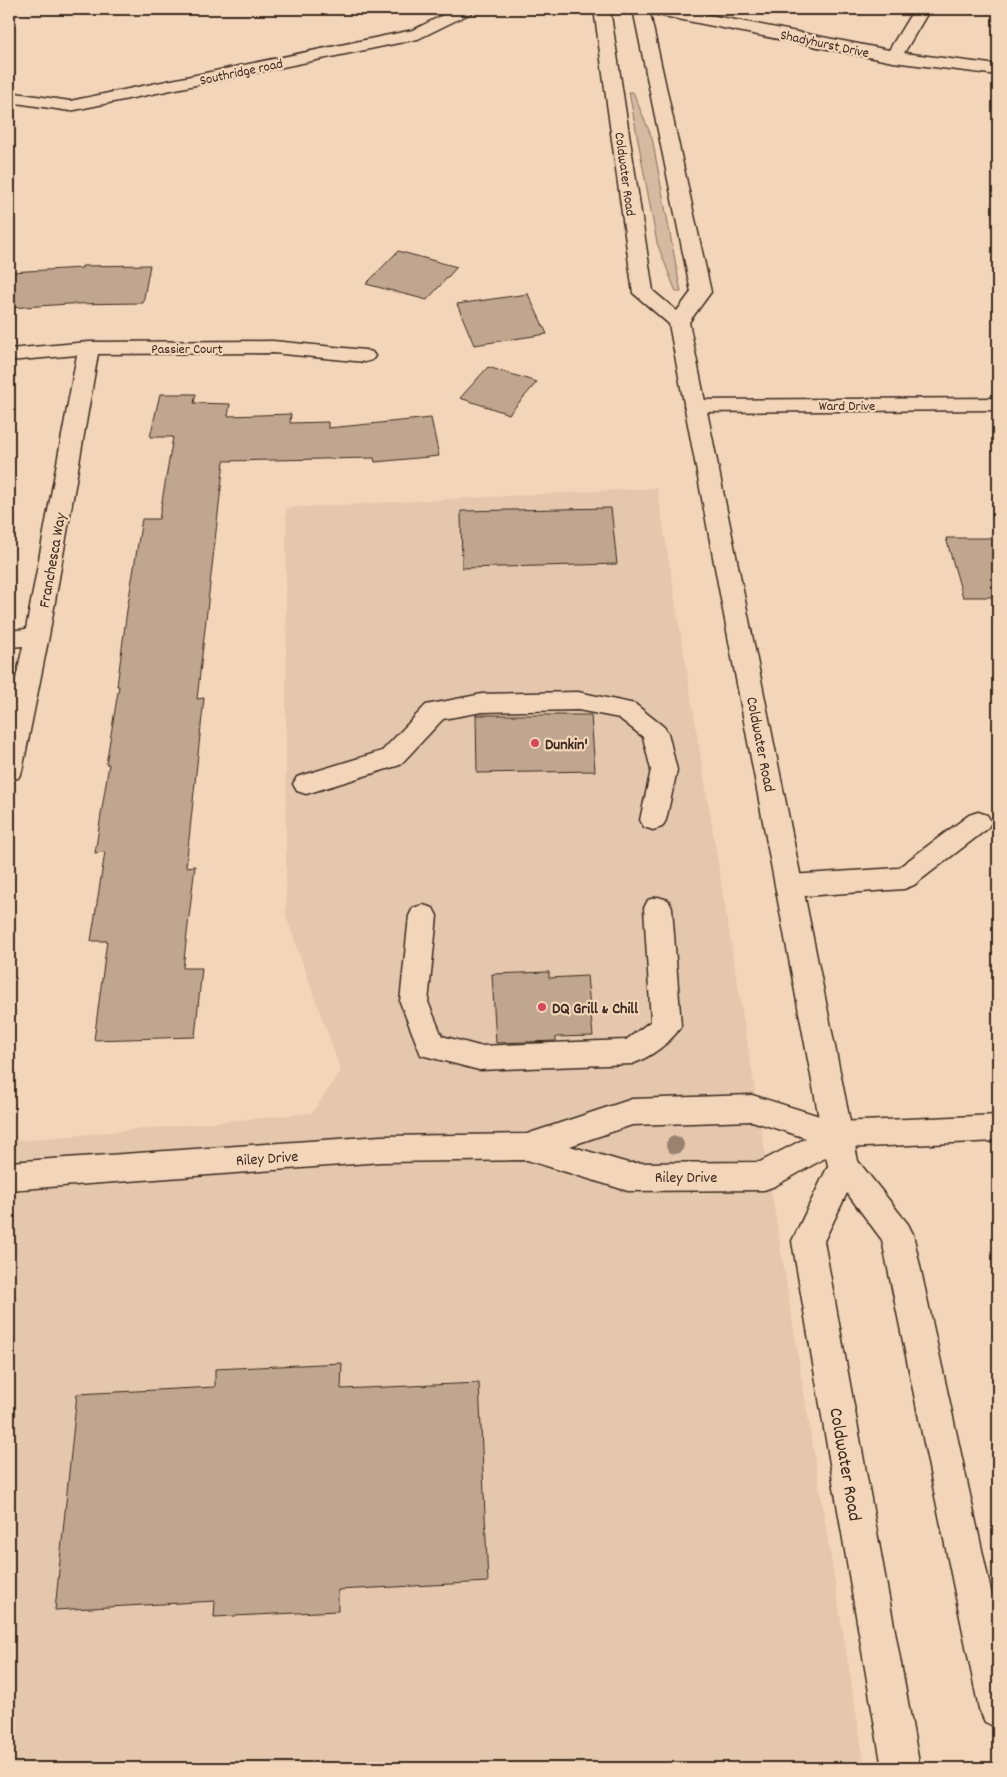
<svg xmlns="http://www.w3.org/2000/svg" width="1007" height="1777" viewBox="0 0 1007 1777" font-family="Dekko,sans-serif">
<rect width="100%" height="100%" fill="#f3d5b9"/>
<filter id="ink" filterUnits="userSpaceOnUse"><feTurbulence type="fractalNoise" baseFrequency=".02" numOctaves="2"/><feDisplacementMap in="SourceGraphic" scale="10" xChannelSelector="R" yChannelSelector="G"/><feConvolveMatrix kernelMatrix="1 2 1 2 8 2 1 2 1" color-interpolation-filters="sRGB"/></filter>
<g filter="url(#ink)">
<!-- built -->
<path fill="#e4c7ac" d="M657 488 865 1768H9V1140H27L312 1113 341 1071 286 916V508Z"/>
<!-- green -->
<path fill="#d5b9a0" stroke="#88725f" d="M629 92H633L652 138 681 292H676L657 243Z"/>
<!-- building -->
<path fill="#c0a68e" stroke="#3b2a1e" d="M398 251 457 267 427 300 366 284Z
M150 265 143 303 68 304 9 308V272L82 268V266Z
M528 294 547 334 474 345 457 304Z
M488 367 537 382 509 414 460 398Z
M160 394H196L194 403 230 404 228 416 291 414 290 423 328 422V428L431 418 439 456 375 462 374 458 224 461 197 699 204 698 186 867 195 866 183 968H202L195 1037 94 1040 107 941H91L105 852 95 853 109 764H106L119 686H117L127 610 142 519H159L173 437H150Z
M611 508 617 564 462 568 461 511Z
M946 538H998V597H963Z
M476 715H591L595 771 477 773Z
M549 972V978L587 976 593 1036 556 1037V1041L496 1043 492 974Z
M342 1363 341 1389 479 1383 488 1582 338 1590V1611L214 1617 215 1601 55 1610 77 1394 215 1387V1369Z"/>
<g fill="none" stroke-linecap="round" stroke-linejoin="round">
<defs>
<path id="minor" d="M455 9H475L473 12 418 39 70 111 9 102V92L70 101 413 30Z
M645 9H679L889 50 914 9H930L904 53 998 65V75L893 62 653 14 647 12Z
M273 341 365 350 372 352 375 356 372 360 365 362 273 353 98 354 49 636 22 771 18 778 9 780V711L23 646 9 647V631L26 629 77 355 9 361V349L89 342Z
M998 398V410L695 412 687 411 684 406 687 401 695 400Z
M578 692 635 704 664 727 668 733 677 770 666 820 662 827 653 830 644 827 640 820 651 770 643 737 619 718 578 710 482 712 443 719 400 765 306 794 297 791 293 784 297 777 382 751 426 705 482 694Z
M978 812 987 815 991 822 987 829 914 885 904 889 790 897 780 894 776 886 780 878 790 875 898 868 969 815Z
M658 897 668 900 672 908 681 1026C672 1042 649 1058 632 1064L479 1070 421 1055 400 1002 409 916 413 908 423 905 433 908 437 916 428 1002 442 1036 479 1046 626 1040 651 1021 644 908 648 900Z
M752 1095 839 1122 998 1115V1141L843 1148 775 1186 764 1190 628 1191 527 1160 381 1162 9 1190V1162L381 1136 527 1134 632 1099ZM752 1121 806 1138 760 1162 628 1163 570 1146 632 1125Z"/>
<path id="major" d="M594 9H610L653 291 677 311 691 292 633 9H649L711 292 689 322 858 1161 908 1224 913 1234 998 1623V1728L985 1722 979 1709 882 1240 847 1193 824 1241 920 1768H882L792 1241 828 1166 669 324 633 293Z"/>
</defs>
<!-- minor casing -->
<use href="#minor" stroke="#3b2a1e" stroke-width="3"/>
<!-- major casing -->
<use href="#major" stroke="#3b2a1e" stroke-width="3"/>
<!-- minor -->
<use href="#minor" fill="#f3d5b9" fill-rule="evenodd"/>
<!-- major -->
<use href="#major" fill="#f3d5b9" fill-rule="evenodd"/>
</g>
<!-- trees -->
<circle fill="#9a826f" cx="675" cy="1145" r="9"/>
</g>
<!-- markers -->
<g fill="#d1495b" stroke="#f3d5b9" stroke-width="2">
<circle cx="535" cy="743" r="5"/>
<circle cx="542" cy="1007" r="5"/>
</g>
<g text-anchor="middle" stroke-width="4.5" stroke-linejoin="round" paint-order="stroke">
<!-- far-street labels -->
<g font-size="14" fill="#3b2a1e" stroke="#f3d5b9">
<text transform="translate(825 43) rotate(12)" y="5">Shadyhurst Drive</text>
<text transform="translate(241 71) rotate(-12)" y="5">Southridge road</text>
<text transform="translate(626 174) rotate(82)" y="5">Coldwater Road</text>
<text x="187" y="353">Passier Court</text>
<text x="847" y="410">Ward Drive</text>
</g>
<!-- street labels -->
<g font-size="16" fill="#3b2a1e" stroke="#f3d5b9">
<text transform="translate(51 560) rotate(-80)" y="6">Franchesca Way</text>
<text transform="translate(762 744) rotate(79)" y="6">Coldwater Road</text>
<text transform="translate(267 1157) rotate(-4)" y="6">Riley Drive</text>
<text x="686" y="1182">Riley Drive</text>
</g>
<!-- poi labels -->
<g font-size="16" font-weight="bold" fill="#3b2a1e" stroke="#f3d5b9" text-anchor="start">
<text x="545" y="749">Dunkin'</text>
<text x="552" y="1013">DQ Grill &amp; Chill</text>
</g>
<!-- near-street labels -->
<g font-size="19" fill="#3b2a1e" stroke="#f3d5b9">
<text transform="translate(847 1464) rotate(80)" y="7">Coldwater Road</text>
</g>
</g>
<!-- margin -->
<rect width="1007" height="1777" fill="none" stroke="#f3d5b9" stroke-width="30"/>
<rect x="15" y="15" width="977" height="1747" fill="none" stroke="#3b2a1e" stroke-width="2" filter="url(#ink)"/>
</svg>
